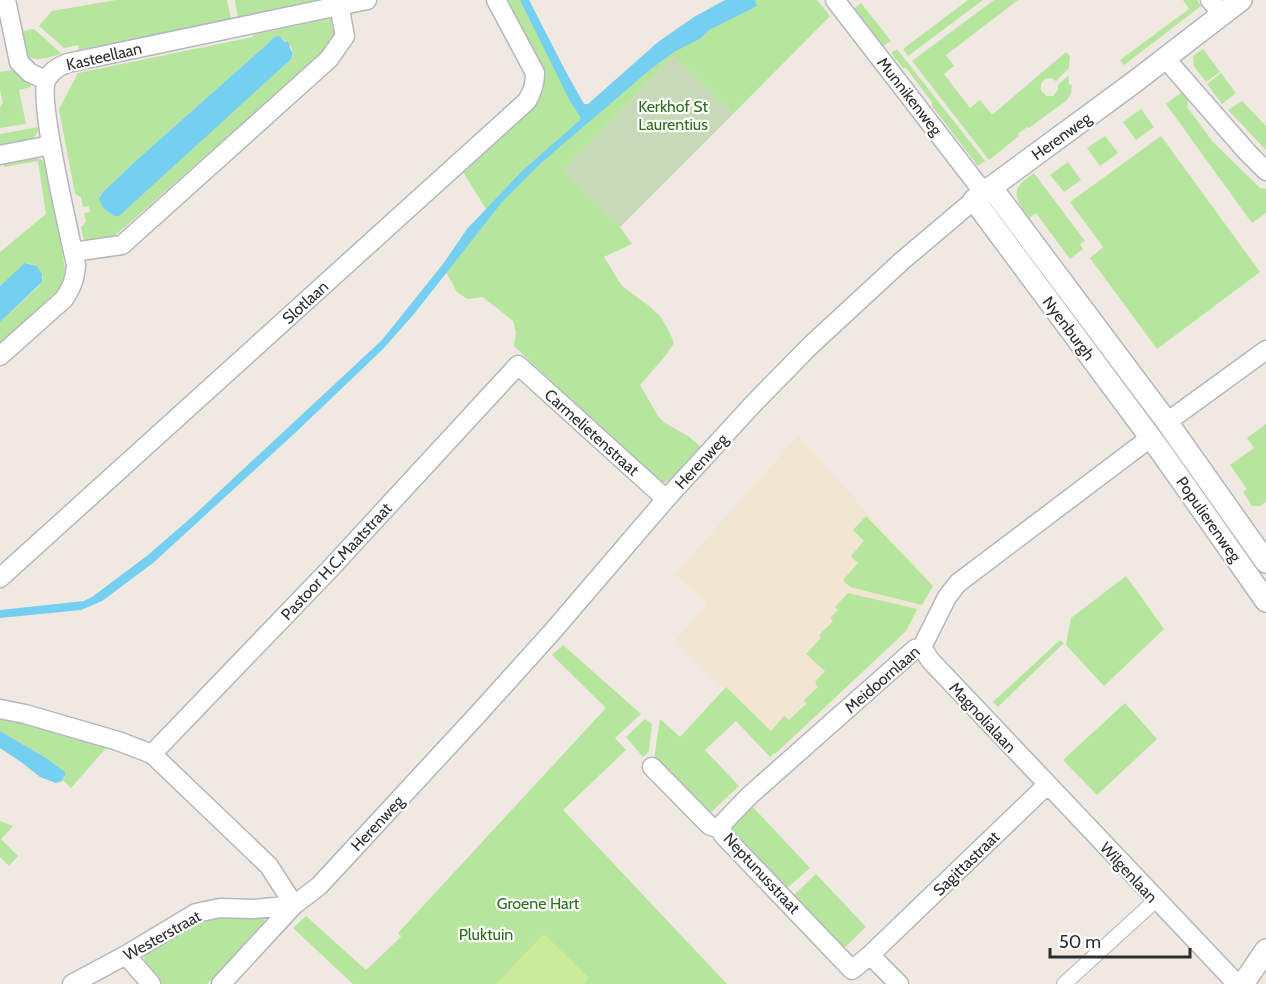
<svg xmlns="http://www.w3.org/2000/svg" width="1266" height="984" viewBox="0 0 1266 984" font-family="Cabin,sans-serif">
<rect width="100%" height="100%" fill="#efe9e1"/>
<!-- education -->
<path fill="#f0e6d1" d="M798 436 933 585 918 611 907 632 841 692 784 748 676 640 708 603 675 574Z"/>
<!-- green -->
<path fill="#b6e59e" fill-rule="evenodd" d="M116 0H227L231 19 79 50 78 45 64 48 39 26 52 11Z
M235 0H323L238 18Z
M505 0H523L584 118 731 0H817L830 16 733 114 673 56 564 170 620 227 632 244 604 257 622 286 649 306 660 316 669 331 674 343 666 355 640 385 658 416 665 423 688 436 701 447 672 479 662 483 653 477 514 346 516 332 513 321 483 297 467 299 457 292 446 272 491 215 486 209 463 172 537 104C540 99 543 93 544 87 547 67 515 19 505 0Z
M968 0H983L908 56 903 49Z
M994 0H1018L946 55 954 66 944 74 970 108 980 100 992 115 1066 52 1070 56 1069 68 1056 81 1051 78C1044 78 1040 82 1041 90L1046 96H1053L1058 90V85L1069 75V84L1072 85 1071 93 1067 100 1029 128 1027 127 1018 134 1019 136 989 160 912 61Z
M1183 0H1197L1201 6 1124 65 1120 60 1189 9Z
M861 3 891 41 882 47 852 10Z
M332 18 337 36 334 43 118 233 113 237 85 246 81 227 86 222 84 213 90 212 89 206 83 207 81 197 75 194 59 109 78 73 253 37V35ZM275 37 281 38 286 42 287 41 292 49 293 56 114 216 104 209 100 195 139 158Z
M34 29 62 54C51 56 31 65 24 52 21 46 21 38 19 32Z
M897 49 985 161 978 166 932 106V102L906 68H903L891 53Z
M1203 49 1220 72 1206 82 1194 66 1193 56Z
M18 69C23 74 32 79 31 87L19 90 26 124 0 128V107L3 103 0 90V72Z
M1221 73 1236 93 1222 104 1207 84Z
M1182 92 1188 100 1187 107 1213 142 1257 185 1260 188 1266 189V213L1252 223 1166 104Z
M1242 101 1266 126V150L1228 110Z
M1141 109 1154 127 1136 140 1123 122Z
M39 127C35 146 16 144 0 148V134Z
M1105 136 1118 153 1100 166 1087 148Z
M1161 136 1260 272 1157 349 1090 258 1103 247 1070 202Z
M34 157 42 160 48 168 65 269 62 284 54 297 0 345V322L40 285 43 277 37 266 27 263 0 286V252L46 214 38 161 4 167 3 161Z
M1068 162 1081 180 1064 192 1050 175Z
M1034 173 1085 241 1080 244 1083 249 1070 259 1036 213 1029 218C1013 196 1010 189 1034 173Z
M1266 424V502L1260 506H1252L1243 492 1247 489 1230 465 1254 448 1247 438Z
M866 516 933 586 922 605 850 587 843 580 858 563 851 556 864 541 853 530Z
M1126 576 1164 629 1104 686 1066 645 1071 618Z
M848 593 917 609 906 631 775 754 774 753 770 757 736 721 705 750 739 786 708 815 654 759 660 719 680 737 726 687 771 731 784 716 789 720 806 704 804 700 818 687 815 682 825 671 806 654 821 638 819 635 833 621 830 618 838 610 835 607Z
M1060 640 1064 643 998 707 993 702Z
M563 645 641 714 615 738 626 750 563 810 727 984H353L293 928 306 916 366 970 401 937 398 933 606 708 552 655Z
M1125 703 1157 739 1097 795 1063 760Z
M0 716 3 717 107 747 71 788 63 780 65 775 64 772 46 758 0 731Z
M645 719 652 724 649 751 643 757 626 737Z
M750 804 810 868 786 889 734 833 732 825Z
M0 821 13 826 1 839 18 856 9 866 0 857Z
M816 874 866 927 843 949 793 896Z
M229 915 259 917 263 918 266 924 207 984H159C151 974 142 967 145 954L192 923Z"/>
<!-- cemetery -->
<path fill="#c8d9b8" d="M673 56 733 114 620 227 564 170Z"/>
<!-- pitch -->
<path fill="#c9ec9a" d="M544 934 589 978 584 984H496Z"/>
<!-- water -->
<path fill="#75cff0" d="M520 0H529L566 72 584 104H588L658 42 694 17 725 0H755L757 6 709 30 701 38 674 52 652 68 541 163 502 202 414 314 383 349 295 433 153 563 102 601 81 610 0 618V610L84 601 92 597 148 555 193 516 382 340 443 264 467 229 486 209 522 171 579 121 581 118 570 101Z
M279 36 285 42 287 41 290 45 289 46 293 54 291 59 119 216H114L104 209 99 199 102 193 139 158 275 37Z
M25 263 37 266 42 274V282L0 322V286Z
M0 731 46 758 65 772V775L62 781 56 783 40 777 21 762 0 748Z"/>
<g fill="none" stroke-linecap="round" stroke-linejoin="round">
<defs>
<path id="pedestrian" d="M1064 984 1156 900"/>
<path id="minor" d="M6 0 19 62 30 73 46 80
M835 0 984 193
M1210 0 1222 14
M1165 58 1247 152 1266 171
M0 155 51 145
M73 252 122 245 329 59 345 36 339 5
M0 356 64 299C72 287 75 279 76 265 70 237 37 97 47 79 53 68 65 63 77 61L367 0
M1167 422 1266 350
M0 578 527 101C533 91 535 84 535 73L496 0
M922 647 930 660 1237 984
M0 709 25 714 118 741 152 754 269 866 294 905
M152 754 329 570 518 365 666 499
M652 767 709 825 722 830 723 835 852 970 870 955
M722 830 723 823 749 796 915 649 922 647 947 597 958 583 1150 438
M126 955 151 984
M72 984 126 955 196 913 220 908 254 909 294 905
M221 984 294 905 319 886 479 713 552 632 666 499 755 402 811 345 903 260 974 200
M899 984 870 955 1047 785"/>
<path id="tertiary" d="M1241 0 1133 83 974 200 1162 453 1266 601
M991 187 1167 422 1266 562
M1243 984 1266 950"/>
</defs>
<!-- pedestrian casing -->
<use href="#pedestrian" stroke="#b4b7c1" stroke-width="16"/>
<!-- minor casing -->
<use href="#minor" stroke="#b4b7c1" stroke-width="21"/>
<!-- tertiary casing -->
<use href="#tertiary" stroke="#b4b7c1" stroke-width="24"/>
<!-- pedestrian -->
<use href="#pedestrian" stroke="#fff" stroke-width="14"/>
<!-- minor -->
<use href="#minor" stroke="#fff" stroke-width="18"/>
<!-- tertiary -->
<use href="#tertiary" stroke="#fff" stroke-width="21"/>
</g>
<g text-anchor="middle" stroke-width="4.5" stroke-linejoin="round" paint-order="stroke">
<!-- street labels -->
<g font-size="16" fill="#2e2e2e" stroke="#fff">
<text transform="translate(104 56) rotate(-13)" y="6">Kasteellaan</text>
<text transform="translate(910 96) rotate(52)" y="6">Munnikenweg</text>
<text transform="translate(1061 136) rotate(-36)" y="6">Herenweg</text>
<text transform="translate(305 302) rotate(-42)" y="6">Slotlaan</text>
<text transform="translate(1069 328) rotate(53)" y="6">Nyenburgh</text>
<text transform="translate(592 432) rotate(42)" y="6">Carmelietenstraat</text>
<text transform="translate(701 461) rotate(-47)" y="6">Herenweg</text>
<text transform="translate(1209 519) rotate(55)" y="6">Populierenweg</text>
<text transform="translate(336 561) rotate(-47)" y="6">Pastoor H.C.Maatstraat</text>
<text transform="translate(882 679) rotate(-41)" y="6">Meidoornlaan</text>
<text transform="translate(983 717) rotate(47)" y="6">Magnolialaan</text>
<text transform="translate(377 823) rotate(-47)" y="6">Herenweg</text>
<text transform="translate(966 863) rotate(-44)" y="6">Sagittastraat</text>
<text transform="translate(1129 872) rotate(47)" y="6">Wilgenlaan</text>
<text transform="translate(762 873) rotate(47)" y="6">Neptunusstraat</text>
<text transform="translate(162 935) rotate(-29)" y="6">Westerstraat</text>
</g>
<!-- park labels -->
<g font-size="16" fill="#2c6e1b" stroke="#fff">
<text x="673" y="112">Kerkhof St<tspan x="673" dy="18">Laurentius</tspan></text>
<text x="538" y="909">Groene Hart</text>
<text x="486" y="940">Pluktuin</text>
</g>
</g>
<!-- scale -->
<path d="M1050 948v9h140v-9" fill="none" stroke="#2e2e2e" stroke-width="3"/>
<text x="1059" y="948" font-size="18" fill="#2e2e2e" stroke="#ffffff" stroke-width="4.5" paint-order="stroke">50 m</text>
</svg>
